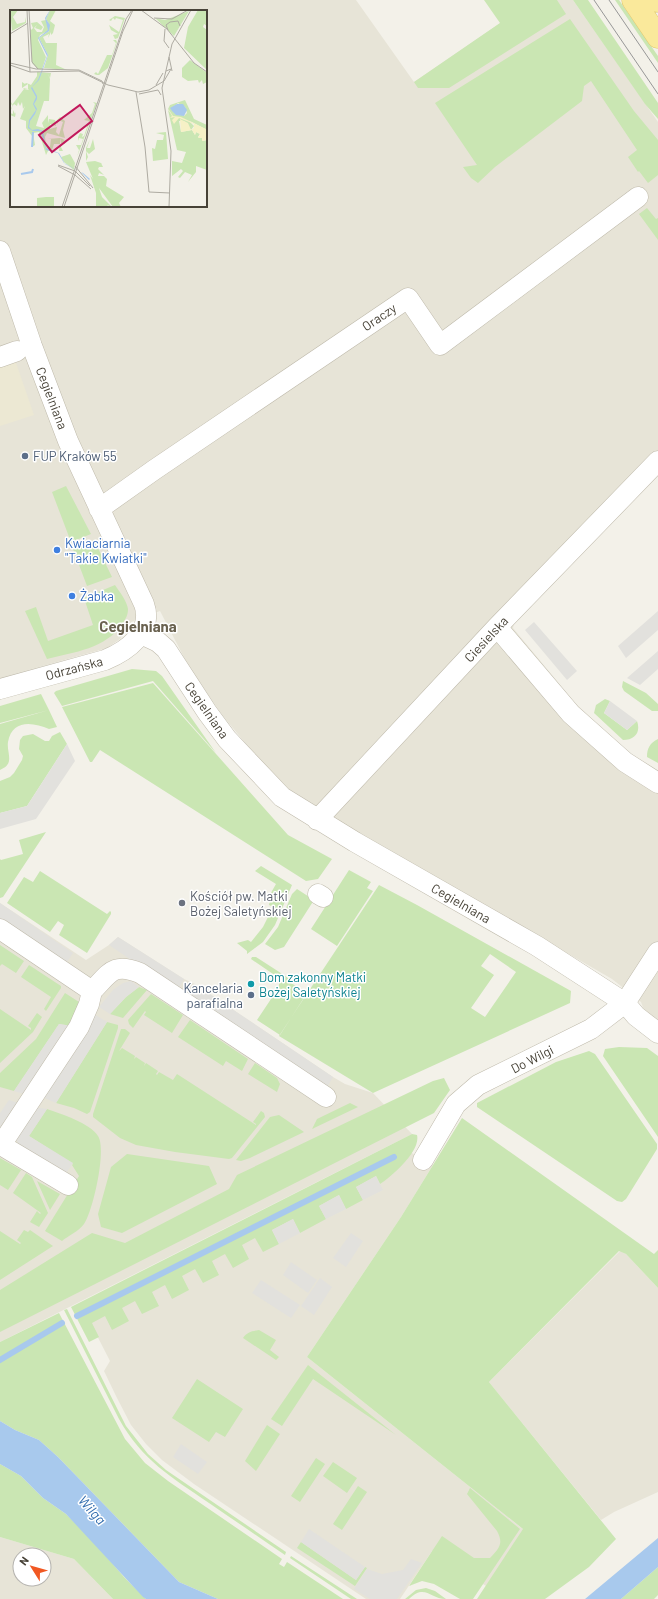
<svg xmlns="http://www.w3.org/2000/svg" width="658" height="1599" viewBox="0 0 658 1599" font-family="Barlow,sans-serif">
<rect width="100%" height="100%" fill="#f3f1e9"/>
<!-- residential -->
<path fill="#e7e4d7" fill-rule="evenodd" d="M0 0H356L414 82 534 0H573L658 122V472L517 612 513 628 576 704 626 750 658 772V1023L645 1013 641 1002 612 979 348 827 294 794 261 762 223 716 190 669 160 611 131 622 120 639 107 648 0 678ZM11 11H206V206H11Z
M0 903 86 960 109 945 118 937 184 979 195 984 333 1077 345 1084 373 1093 412 1134 0 1342Z
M410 1152 433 1165 401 1217 307 1357 524 1530 486 1586 432 1551 400 1599H366L194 1484 162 1460 146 1444 131 1425 117 1398 104 1371 110 1361 89 1320Z
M620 1251 626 1254 658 1288V1492L614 1512 601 1520 489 1382Z
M0 1537 74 1559 113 1599H0ZM20 1555H44V1579H20Z"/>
<!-- education -->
<path fill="#ece8d3" d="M14 357 34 415 0 426V362Z"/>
<!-- green -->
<path fill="#cae6b3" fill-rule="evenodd" d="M484 0H557L566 14 449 88H418L414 82 500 23Z
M573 0H588L658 103V119L645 104Z
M615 0H619L658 56V63Z
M570 19 634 111 658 140V175L648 183 639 171 638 172 628 157 637 150 591 81 584 86 582 101 495 167 478 183 471 178 463 167 477 165 435 103Z
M647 208 656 219 658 218V240L639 214Z
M66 486 91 534 71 542 52 492Z
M94 540 112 577 87 586 73 549Z
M115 585C119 591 127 601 128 609 128 615 126 618 123 623 106 649 74 652 47 659L25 611 36 607 48 641 93 625 84 598Z
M132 669 156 671 162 676 216 753 153 681 62 706 54 693 56 691Z
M623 681 646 693 658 704V711H652L624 691 622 687Z
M153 683 288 835 332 859 318 879 306 881 100 750 92 762H90L62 707Z
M41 694 49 710 0 723V706Z
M605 699 610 701 604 713 627 730 637 721C641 732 635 740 623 740L594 713 596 705Z
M49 710 57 727 49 729C33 722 12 719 8 742 7 749 10 755 9 761 8 766 4 768 0 770V724Z
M60 732 67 744 27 806 0 813V781L10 777 14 773 22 760 23 756 19 749 20 740 23 736 33 734 45 741H49L52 736Z
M658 739V763L647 757C647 748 650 743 658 739Z
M46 832 3 897 0 898V859L1 860 23 854 19 840Z
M261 866 292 885 275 925 263 942 247 954V951L237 943 248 940 251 942 263 927 273 907 269 905 270 900 268 898 276 884 255 871Z
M349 870 371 882 367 888 373 891 337 946 311 929Z
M40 871 107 914 110 911 111 912V914L87 953 59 935 64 925 58 921 50 932 7 903 24 877 33 882Z
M379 885 417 905 571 991 570 1003 373 1093 279 1036ZM490 954 516 972 485 1017 471 1008 494 975 481 966Z
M297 889 314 900 284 947 275 950 265 944 278 927 292 894Z
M0 945 24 961 16 973 2 964 0 966Z
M252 957H256L287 977 291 983 307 993 280 1035 257 1020 279 987V978L251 959Z
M29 965 61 986V988L46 1011 44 1009 51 997 21 977Z
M139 987 147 990 123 1018 110 1014 126 997Z
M65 993 79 1002 72 1026 59 1024 14 1091 0 1087V1073L36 1039Z
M151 994 183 1015 172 1033 144 1015 146 1012 145 1011 133 1028 129 1024 128 1020Z
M0 1009 31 1030V1028L28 1026 37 1013 42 1017 33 1032 0 1063Z
M190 1020 248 1059 242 1071 226 1061 223 1066 178 1037Z
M107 1022 118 1025V1028L90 1112 87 1114 74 1108 56 1103Z
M121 1029H125L130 1033 119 1051 122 1048 135 1056 134 1059 136 1057 145 1063 144 1066 146 1063 158 1071 156 1074 157 1075 159 1072 173 1080 177 1074 256 1125V1124L253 1122 261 1111 264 1113 265 1117 232 1158 229 1159 175 1152 136 1145 120 1138 93 1117V1114Z
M619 1047 647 1048 658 1056V1137L603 1056 605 1049Z
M589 1051 595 1054 657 1144V1149L626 1199 622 1202 617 1201 477 1107V1103L556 1062Z
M255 1063 277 1078 280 1084 277 1092 248 1074Z
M444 1078 450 1090 434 1113 0 1332V1290L92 1233 125 1243 229 1189 237 1175 433 1081Z
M350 1103 358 1107 312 1129 317 1119Z
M47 1109C61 1114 90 1123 98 1136 107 1149 93 1211 84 1224 79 1231 68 1236 62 1241L45 1231 79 1176 72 1165 73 1164 29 1136Z
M279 1115 304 1132 250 1158 241 1161 236 1160 270 1117Z
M462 1118 654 1254 658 1250V1288L626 1254 619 1251 489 1382 616 1539 589 1567 545 1599H477L523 1529 307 1357 401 1217Z
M412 1134 417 1135C421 1151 392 1176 380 1184L376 1176 356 1187 363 1200 346 1209 339 1195 319 1206 326 1219 300 1233 293 1219 272 1230 279 1244 263 1252 255 1238 242 1245 249 1259 233 1268 225 1254 212 1261 219 1275 203 1283 195 1269 182 1276 189 1290 172 1299 165 1285 152 1292 159 1306 142 1314 135 1301 122 1308 129 1321 112 1330 105 1316 92 1323 99 1337 89 1342 71 1307Z
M127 1154 209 1166 217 1184 122 1233 101 1227 98 1214 111 1167Z
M0 1158 21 1170 8 1190 0 1185Z
M26 1173 32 1177 48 1213 39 1227 30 1222 37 1211 40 1214 41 1213 13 1193Z
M37 1181 60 1194 50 1210Z
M24 1230 28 1232 30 1230 53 1246 0 1280V1231L20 1244 21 1243 17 1240Z
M67 1309 126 1426 148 1454 166 1470 286 1552 285 1555C260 1538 234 1520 209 1503 171 1477 142 1460 119 1419L64 1310Z
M59 1313 125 1439 145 1463 168 1481 282 1559 279 1564 284 1567 287 1562 343 1599H218L179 1582 58 1457 39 1440 15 1430 0 1421V1342Z
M259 1330 276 1340 270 1350 279 1357 276 1360 243 1338C247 1332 252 1331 259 1330Z
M308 1365 396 1435 313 1379 282 1426 271 1419Z
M197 1379 243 1409 225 1437 216 1432 209 1442 172 1418Z
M267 1425 280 1434 256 1471 245 1461Z
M316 1458 325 1464 300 1502 291 1496Z
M333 1462 357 1478 347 1493 323 1476Z
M0 1464 21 1476 43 1498 66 1514 92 1540 124 1577 146 1599H113L74 1559 0 1537Z
M358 1486 367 1492 342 1530 333 1524Z
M470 1488 520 1529 473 1599H460L434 1584 422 1581 409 1586 442 1536 474 1558H490C499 1548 504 1544 497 1531L467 1494Z
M301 1542 356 1580 365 1567 367 1568 355 1586 297 1548Z
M291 1556 357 1599H351L290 1558Z
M658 1567V1595L654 1599H621Z
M426 1588 435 1591 446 1599C430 1599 425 1583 409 1599H405L416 1590Z"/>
<!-- parking -->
<path fill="#e2e1dd" d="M658 611V630L626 658 618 646Z
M534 622 577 671 567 680 525 630Z
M658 651V669L640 685 627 678Z
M610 701 637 721 627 730 604 713Z
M67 744 75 761 36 819 0 829V813L27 806Z
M0 903 73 953 67 962 0 923Z
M118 937 184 979 177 991 109 945Z
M131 981 139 987 126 997 110 1014 99 1007 113 990 123 983Z
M195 984 333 1077 326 1089 186 997Z
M94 1014 107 1022 56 1103 40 1096Z
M59 1024 72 1026 27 1095 14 1091Z
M9 1100 21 1104 5 1125 0 1127V1113Z
M32 1107 47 1109 29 1136 73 1163 64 1176 18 1144 16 1138Z
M376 1176 383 1190 363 1200 356 1187Z
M339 1195 346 1209 326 1219 319 1206Z
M293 1219 300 1233 279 1244 272 1230Z
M351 1233 363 1241 346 1267 333 1258Z
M291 1262 317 1280 308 1293 283 1275Z
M320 1278 332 1287 314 1315 301 1306Z
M261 1280 300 1305 291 1318 252 1293Z
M181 1444 207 1462 198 1474 173 1457Z
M309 1529 365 1567 356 1580 301 1542Z
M411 1559 422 1563 397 1599H370L354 1589 367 1569 382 1574 403 1570Z"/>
<!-- water -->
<path fill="#a8c9ed" d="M0 1421 15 1430 39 1440 58 1457 179 1582 218 1599H146L143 1597 66 1514 43 1498 21 1476 0 1464Z
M658 1538V1567L621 1599H585Z"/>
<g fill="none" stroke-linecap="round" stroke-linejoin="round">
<!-- stream -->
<path stroke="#a8c9ed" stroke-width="6" d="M77 1316 394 1157
M0 1360 62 1323"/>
<defs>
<path id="street" d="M0 251 32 346 68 441 144 604C154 632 127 651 105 660L0 689
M0 357 17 351
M99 509 154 470 408 298 440 345 638 197
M497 627 571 714 625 762 658 783
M141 634 158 642 166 649 207 712 227 739 282 797 355 842 537 946 625 1003 636 1016 658 1033
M317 820 497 627 658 461
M318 894 323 897
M0 929 92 991C110 973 113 962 140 973L326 1097
M423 1160 456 1104 478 1085 591 1029 625 1003 658 952
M68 1185 1 1145 79 1027 89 1004 92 991"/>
<path id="primary" d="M633 0 658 37
M657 0 658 1"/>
</defs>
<!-- street casing -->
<use href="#street" stroke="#bfbaab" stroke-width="21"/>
<!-- primary casing -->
<use href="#primary" stroke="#dfc86b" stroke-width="23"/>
<!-- street -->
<use href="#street" stroke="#fff" stroke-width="20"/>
<!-- primary -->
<use href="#primary" stroke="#fae99b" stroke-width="22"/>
<!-- tram -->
<path stroke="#979797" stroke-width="1" d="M594 0 658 94
M609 0 658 72"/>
</g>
<!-- markers -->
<g fill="#5c6f8a" stroke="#fff" stroke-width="1.5">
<circle cx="25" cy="456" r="4"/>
<circle cx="251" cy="995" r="4"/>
</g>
<g fill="#3f7fe0" stroke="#fff" stroke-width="1.5">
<circle cx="57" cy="550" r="4"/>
<circle cx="72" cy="596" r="4"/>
</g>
<circle fill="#6b7280" stroke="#fff" stroke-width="1.5" cx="182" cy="903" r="4"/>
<circle fill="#0f9aa8" stroke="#fff" stroke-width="1.5" cx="251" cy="984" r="4"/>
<g text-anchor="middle" stroke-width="3" stroke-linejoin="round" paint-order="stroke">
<!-- street labels -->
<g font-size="13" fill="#474237" stroke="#fff">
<text transform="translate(379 317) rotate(-34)" y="5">Oraczy</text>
<text transform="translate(52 398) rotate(69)" y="5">Cegielniana</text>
<text transform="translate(486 639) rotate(-47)" y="5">Ciesielska</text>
<text transform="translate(74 668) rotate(-15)" y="5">Odrzańska</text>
<text transform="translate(207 710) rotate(55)" y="5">Cegielniana</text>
<text transform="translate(461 903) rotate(30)" y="5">Cegielniana</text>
<text transform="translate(532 1059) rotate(-27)" y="5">Do Wilgi</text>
</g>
<!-- service labels -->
<g font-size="13" fill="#4e5e75" stroke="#fff" text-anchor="start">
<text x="33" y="461">FUP Kraków 55</text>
<text x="243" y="993" text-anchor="end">Kancelaria<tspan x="243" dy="15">parafialna</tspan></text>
</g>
<!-- shop labels -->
<g font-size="13" fill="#366cbe" stroke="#fff" text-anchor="start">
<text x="65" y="548">Kwiaciarnia<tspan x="65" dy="15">"Takie Kwiatki"</tspan></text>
<text x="80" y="601">Żabka</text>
</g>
<!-- worship labels -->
<g font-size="13" fill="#5b616d" stroke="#fff" text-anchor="start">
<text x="190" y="901">Kościół pw. Matki<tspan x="190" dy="15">Bożej Saletyńskiej</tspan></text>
</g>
<!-- culture labels -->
<g font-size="13" fill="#0d838f" stroke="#fff" text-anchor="start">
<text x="259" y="982">Dom zakonny Matki<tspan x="259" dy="15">Bożej Saletyńskiej</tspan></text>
</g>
<!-- water labels -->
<g font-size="14" font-style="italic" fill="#346eaf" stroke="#fff">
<text transform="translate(92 1510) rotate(48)" y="5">Wilga</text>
</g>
<!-- quarter labels -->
<g font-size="15" font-weight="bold" fill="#69614f" stroke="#fff">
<text x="138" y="632">Cegielniana</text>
</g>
</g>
<!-- overview -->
<g transform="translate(10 10)">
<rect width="197" height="197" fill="#f3f1e9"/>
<path d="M0 0H8L3 7 7 14 15 12 16 7V13L2 21ZM40 0H46L40 11 45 15 43 23 41 25V22L38 28 39 24 33 27 36 33H47L46 55 57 60 34 58 38 45 29 28 39 21V14L36 9ZM188 0H197V16L194 14 193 17 197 20V60L174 38 178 17ZM179 1 164 26 145 8 155 10ZM105 6 115 8 108 28 105 29 103 25 108 24 101 20 99 15 109 22 113 10 106 8 105 10 103 8 101 11 99 10ZM36 10 39 15 38 21 30 25 28 30 36 47 32 59H28L22 53 20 18 21 20 23 18 21 13 27 12 33 17 31 20 25 18 27 15 24 18 27 22H32L34 17 31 11ZM103 30H106L107 32 98 58 89 65H87L84 64 86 62 88 64 97 45H102L106 33ZM180 50 197 63V72L193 74 192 70 189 73 188 70 178 71 172 67V58ZM27 62 41 63 40 68 38 64 40 69 39 91H34L26 116 34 118 32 113 38 105V113L39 109 45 110 46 116 40 114V119L47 117 46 122 49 125 53 112 48 110 47 115V110L50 107 55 111 53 120 55 128 37 123 35 127 36 135 40 137 41 129H37L50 128 53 129 55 131V140V134L51 133 50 128V135L53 141H49L50 134H44L42 140 35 136 43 141H38L36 145 29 122 23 123 25 135 22 137V126L16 118V111L10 109 15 96 13 99 12 92 10 96 8 92 7 96 4 94 2 97 0 103 3 104V100L5 104 6 102 5 107 0 105V99L3 96 1 94 2 92V95L14 79 19 80 18 79H14L13 78 18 79V74L12 78V72L15 74 16 73 19 74 21 75 27 66ZM175 90 184 109 197 115V120L182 112 179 111 184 116 181 120 174 111H169L171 122 182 120 185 125 186 122 190 124 188 127 192 128 193 131 197 130V160L186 156V162L178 172 182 165 175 162 170 168 168 167 173 161 171 159 162 166V151L172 153 176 142 167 140 158 100 162 104 158 99 160 95ZM168 93 175 97 177 103 174 106 161 99ZM83 92 87 93 67 147 69 140 66 135H71L73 129 69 128 68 131V127L70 123 73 124 72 127 74 126 79 111 74 110 82 103 85 94ZM156 122 158 149 143 151 142 138 145 139 147 130H153L154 125 146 123ZM80 129 77 138H80L83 129 85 139 79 144 76 141 78 147 76 151V138ZM60 144 65 153 64 160 54 152 51 147ZM85 151 94 154 91 153 93 157H89L88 159 94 165 89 163 88 166H94L97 169 96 176 114 187 109 193 111 197H103L89 178 92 187 102 197 97 195 99 197H86V183L80 165 83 169 76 152ZM36 187H44V197H27V188Z" fill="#cae6b3" fill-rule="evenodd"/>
<path d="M158 99 163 106 171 107 196 119 197 130 192 131V128H188L190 124 186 122 185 125 182 120 171 122 170 109 178 113 181 120 184 118V114L169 108 164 114 162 110 165 107 160 108 162 106Z" fill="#f6f1c6"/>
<path d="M40 0 36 9 40 15 39 21 29 28 38 45 29 70 22 77 27 86V89L24 94 27 99 25 104 20 111 19 117 22 120 28 119 33 121 36 138 49 143 55 154 73 163 80 169 79 170 71 162 54 153 48 143 36 140 31 121H23L18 118 19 110 26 100 23 94 26 87 21 78 28 70 37 46 28 28 38 20 35 8ZM167 94H173L177 100 174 106 166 105 162 101 160 98Z" fill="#a8c9ed"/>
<path fill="none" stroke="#a8c9ed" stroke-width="2" d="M22 137 23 122M11 164 22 162 23 159"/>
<path fill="none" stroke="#aeaba2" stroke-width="1" d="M17 0 20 62M19 0 22 52 28 59M131 0 157 19 184 53 197 62M144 8 162 9 178 0M155 19 154 31 159 38M158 20 156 15 160 12 168 11 170 16M0 24 18 13M159 47 162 61M0 53 26 59 69 60 92 71 93 74M0 55 20 62 69 61 98 75 128 82 139 80 154 71 161 59 156 61M146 75 153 63M126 82 135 137 139 182 160 183M129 84 148 80 151 85M48 155 65 161 80 176M48 156 65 165 81 179M65 156 83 178M52 197 116 9 122 0M54 197 113 21 123 0M159 197 161 141 152 78 162 34 181 0"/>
<path fill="#c2185b" fill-opacity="0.15" stroke="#c2185b" stroke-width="2" d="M70 95 82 111 42 142 29 125Z"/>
<rect width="197" height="197" fill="none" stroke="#474237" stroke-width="2"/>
</g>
<!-- north arrow -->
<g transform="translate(32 1567) rotate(307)"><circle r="19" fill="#ffffff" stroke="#b5b3af"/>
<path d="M0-3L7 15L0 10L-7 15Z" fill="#f15822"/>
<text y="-6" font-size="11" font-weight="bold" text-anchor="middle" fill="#474237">N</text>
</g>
</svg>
